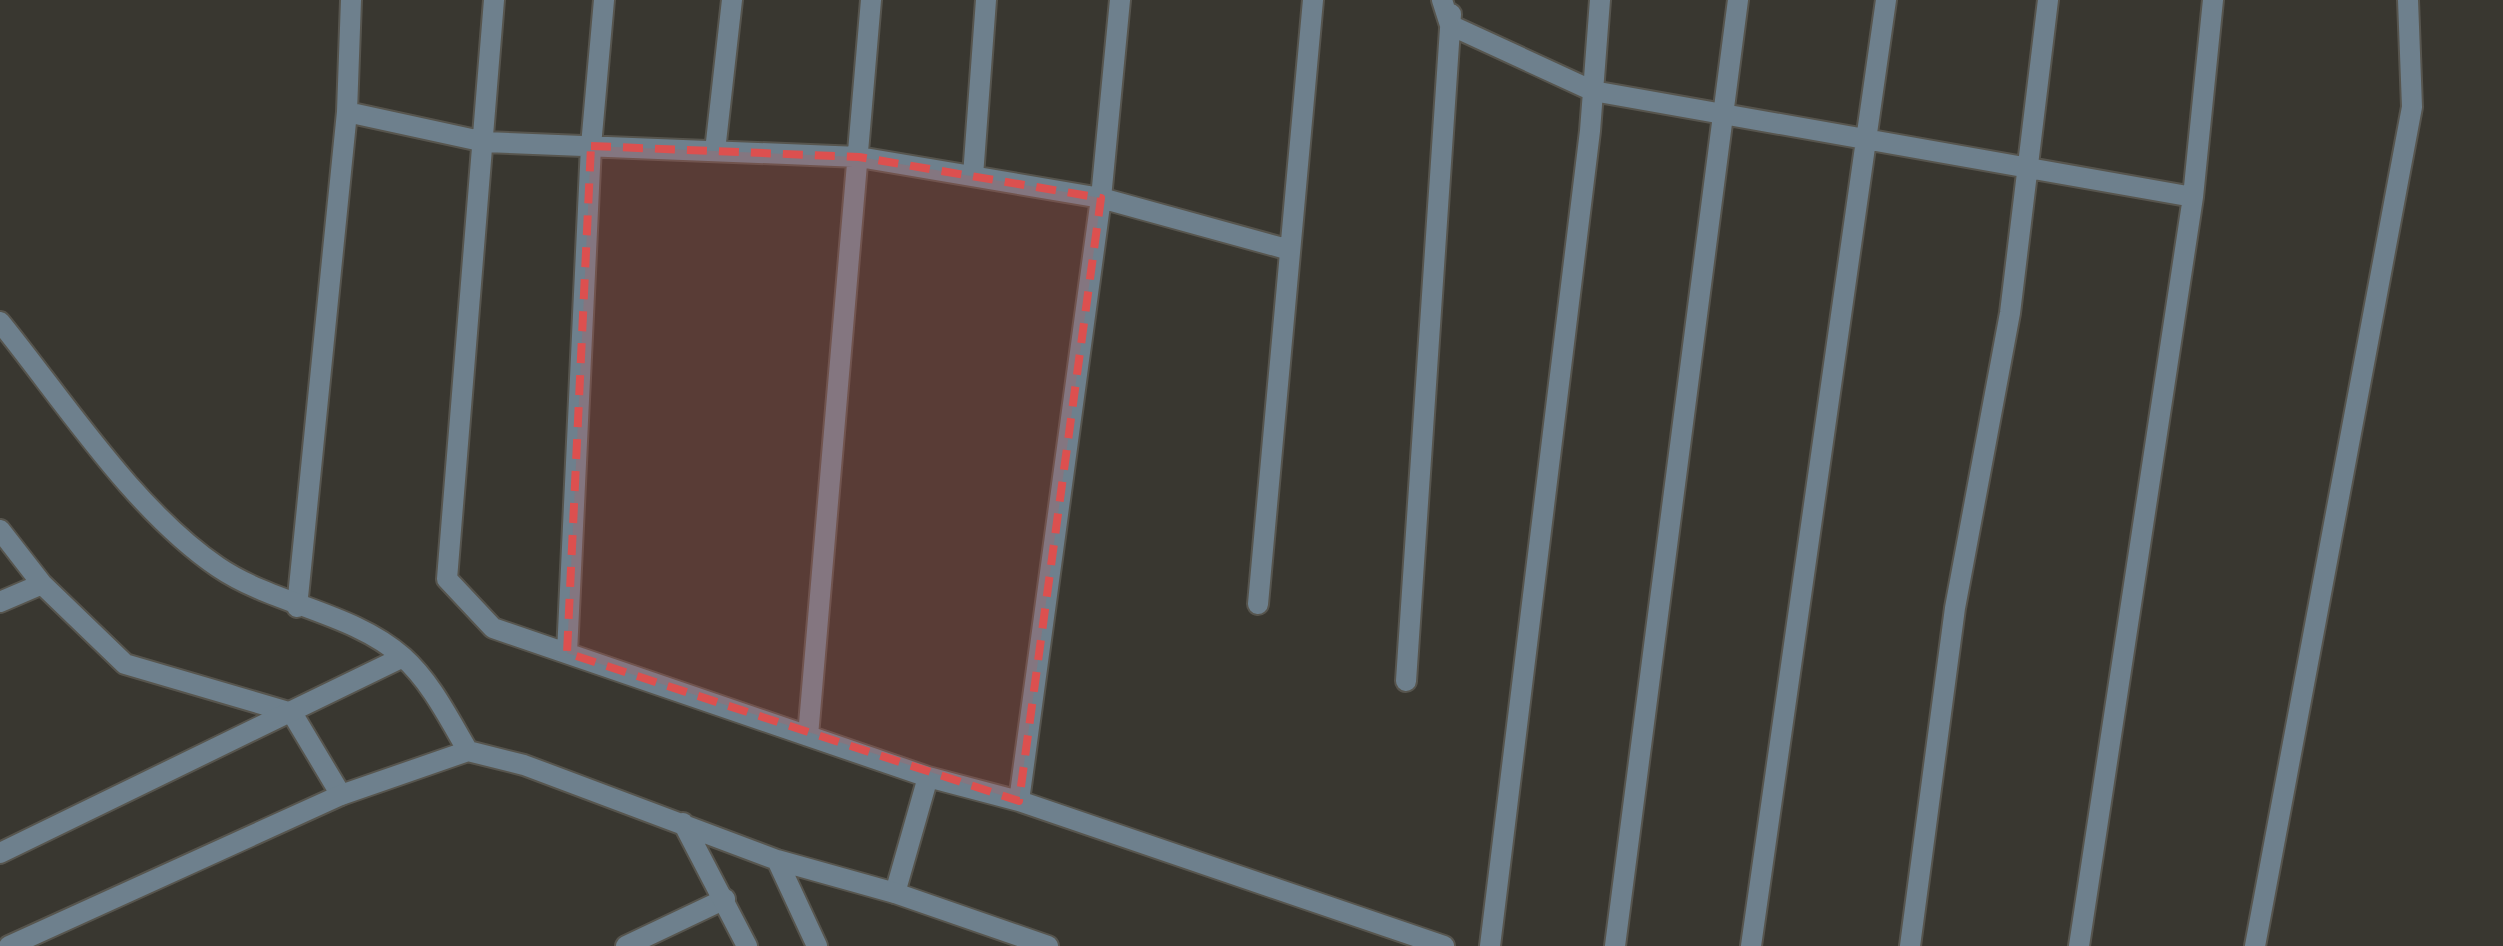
<svg xmlns="http://www.w3.org/2000/svg" width="2503" height="946" viewBox="0 0 2503 946" font-family="'Playfair Display',serif">
<rect width="100%" height="100%" fill="#393730"/>
<g fill="none" stroke-linecap="round" stroke-linejoin="round">
<defs>
<path id="minor" d="M494 0 447 579 493 628 928 777
M1442 0 1450 25 1593 91 2193 197
M347 112 485 142 859 157 1101 198 1290 250
M715 151 732 0
M973 176 986 0
M0 530 42 584 125 664 292 713 341 795
M0 602 42 584
M1258 604 1313 0
M297 607 347 112 351 0
M567 653 591 146 604 0
M1406 681 1451 14
M808 736 871 0
M1019 801 1101 198 1120 0
M895 893 928 777 1019 801 1444 946
M626 946 725 899
M1490 946 1590 131 1600 0
M1615 946 1738 0
M1751 946 1886 0
M1910 946 1955 608 2010 313 2048 0
M2079 946 2193 197 2213 0
M2255 946 2412 107 2408 0"/>
<path id="tertiary" d="M0 322C64 401 134 510 218 567 274 605 352 612 403 657 431 682 449 719 468 751L524 765 777 860 895 893 1048 946
M683 823 747 946
M0 853 403 657
M777 860 817 946
M9 946 341 795 468 751"/>
</defs>
<!-- minor casing -->
<use href="#minor" stroke="#57554e" stroke-width="24"/>
<!-- tertiary casing -->
<use href="#tertiary" stroke="#57554e" stroke-width="24"/>
<!-- minor -->
<use href="#minor" stroke="#6e808d" stroke-width="20"/>
<!-- tertiary -->
<use href="#tertiary" stroke="#6e808d" stroke-width="20"/>
</g>
<!-- marked area -->
<path fill="#dc504f" fill-opacity="0.2" stroke="#dc504f" stroke-width="8" stroke-dasharray="20 12" stroke-linejoin="round" d="M591 146 859 157 1101 198 1019 801 567 653Z"/>
</svg>
